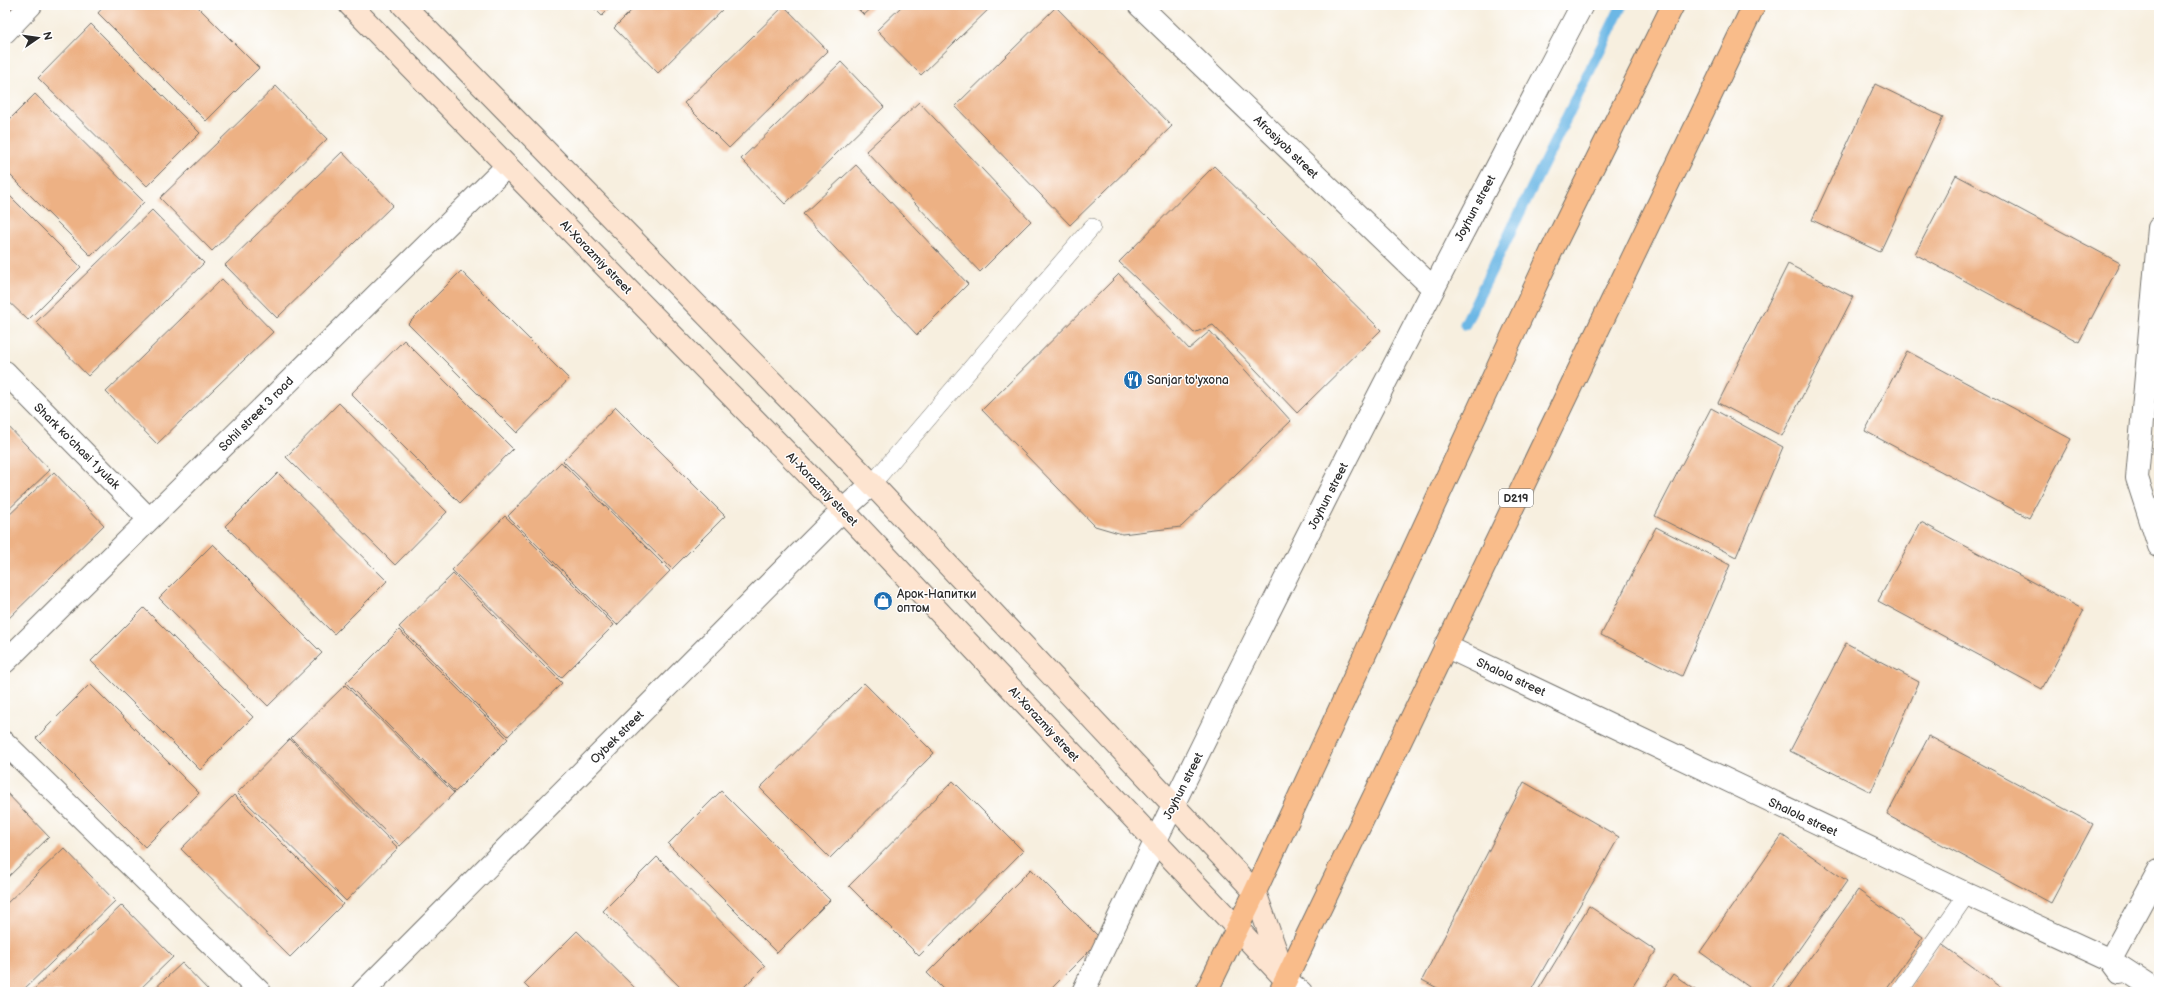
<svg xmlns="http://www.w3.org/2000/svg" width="2164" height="997" viewBox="0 0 2164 997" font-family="'Balsamiq Sans',sans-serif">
<rect width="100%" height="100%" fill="#fff"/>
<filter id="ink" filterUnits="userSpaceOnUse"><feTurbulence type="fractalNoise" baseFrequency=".025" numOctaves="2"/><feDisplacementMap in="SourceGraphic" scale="8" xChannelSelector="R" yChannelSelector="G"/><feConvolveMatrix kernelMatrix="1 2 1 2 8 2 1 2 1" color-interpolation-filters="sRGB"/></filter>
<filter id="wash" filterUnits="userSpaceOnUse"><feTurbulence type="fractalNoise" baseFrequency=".012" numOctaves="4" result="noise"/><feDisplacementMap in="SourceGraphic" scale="16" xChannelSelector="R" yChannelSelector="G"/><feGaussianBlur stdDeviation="0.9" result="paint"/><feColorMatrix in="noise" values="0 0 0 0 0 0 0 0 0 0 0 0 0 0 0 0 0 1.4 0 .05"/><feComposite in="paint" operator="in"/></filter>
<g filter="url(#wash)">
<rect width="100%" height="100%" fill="#f7efdf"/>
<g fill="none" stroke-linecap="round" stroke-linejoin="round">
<!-- stream -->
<path stroke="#6cb7e5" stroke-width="11" d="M1465 324 1622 5"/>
</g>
<g id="blocks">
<!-- building -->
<path fill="#edb184" d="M5 5H21L5 21Z
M105 5H196L259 68 206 121 98 13Z
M591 5H613L602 16Z
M637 5H727L658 73 614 28Z
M854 5H875L864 15Z
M903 5H993L921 75 877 30Z
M784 6 828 51 729 148 684 103Z
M1056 7 1172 126 1070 225 955 106Z
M91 24 200 133 147 186 38 78Z
M841 62 884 107 785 204 741 159Z
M1875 84 1943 117 1880 252 1812 220Z
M276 86 327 139 212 251 160 198Z
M35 94 144 202 91 256 5 170V124Z
M919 102 1031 221 980 272 866 151Z
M342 152 393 205 277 318 225 265Z
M856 165 968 284 917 335 803 214Z
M1214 166 1381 330 1297 413 1213 325 1194 333 1119 262Z
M1956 175 2120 263 2079 342 1915 254Z
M5 191 81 267 28 320 5 298Z
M152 210 204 263 88 376 36 322Z
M1788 264 1853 297 1782 436 1718 403Z
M461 271 569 379 517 433 408 324Z
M1119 274 1189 349 1210 331 1291 421 1181 527 1122 534 1095 526 982 410Z
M222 279 273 332 157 444 106 392Z
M404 340 513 449 460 503 351 394Z
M1907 351 2071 439 2029 518 1865 431Z
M339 403 447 512 395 565 286 457Z
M616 407 725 516 672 569 563 461Z
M1711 408 1783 447 1736 557 1655 516Z
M5 423 50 470 5 513Z
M561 462 670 571 617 625 508 516Z
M54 472 104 525 5 622V519Z
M278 473 387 581 334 634 225 526Z
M505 516 614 625 561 678 452 570Z
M1921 522 2084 610 2042 689 1878 601Z
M1656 527 1730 565 1682 676 1601 635Z
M213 544 322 653 268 706 159 598Z
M453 574 562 683 508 736 399 627Z
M144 608 253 717 200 770 91 661Z
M399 630 508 739 455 792 346 683Z
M1846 643 1919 682 1871 792 1790 751Z
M864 683 934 753 830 858 760 788Z
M90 684 199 793 145 847 36 738Z
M345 685 454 793 400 846 291 738Z
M1929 736 2093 824 2051 903 1887 815Z
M290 739 398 848 346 901 237 793Z
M953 781 1023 851 919 956 849 886Z
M1524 782 1619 837 1530 992H1445L1422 980Z
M5 791 49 837 5 880Z
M721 791 830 900 777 953 668 844Z
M234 795 343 904 290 957 181 849Z
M1782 835 1847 881 1769 992H1756L1700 952Z
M64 848 115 901 21 992H5V905Z
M657 857 765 966 739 992H685L603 911Z
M1031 869 1101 939 1048 992H946L927 973Z
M1858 890 1923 937 1884 992H1786Z
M122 905 173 957 137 992H31Z
M1589 906 1656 951 1629 992H1537Z
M577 931 639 992H532L524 984Z
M1940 943 2005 990 2004 992H1906Z
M182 963 210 992H151Z
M1673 974 1698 992H1661Z"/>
</g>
</g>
<g filter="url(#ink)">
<use href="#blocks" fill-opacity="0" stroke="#72706a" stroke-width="1"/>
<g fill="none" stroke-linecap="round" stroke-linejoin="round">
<defs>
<path id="service" d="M872 484 1092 227
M1899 992 1967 894"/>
<path id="minor" d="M1139 5 1433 288
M5 32 31 5
M2159 228 2137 478 2159 546
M5 372 149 519
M1445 646 1967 894 2110 960 2159 992
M5 662 507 166
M5 743 260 992
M2119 972 2110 960 2159 870
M1286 980 1301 992
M1083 992C1241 659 1410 331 1582 5"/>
<path id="tertiary" d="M363 992 843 510 872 484"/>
<path id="secondary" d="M350 5 843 510 1286 980
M403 5 872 484 1255 892 1283 971"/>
<path id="primary" d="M1206 992 1255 892 1553 248 1673 5
M1280 992 1754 5"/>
</defs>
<!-- service casing -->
<use href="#service" stroke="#72706a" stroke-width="18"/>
<!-- minor casing -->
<use href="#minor" stroke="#72706a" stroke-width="24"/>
<!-- tertiary casing -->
<use href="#tertiary" stroke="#72706a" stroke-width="24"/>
<!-- secondary casing -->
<use href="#secondary" stroke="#72706a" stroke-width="24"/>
<!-- primary casing -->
<use href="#primary" stroke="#72706a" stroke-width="24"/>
<!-- service -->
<use href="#service" stroke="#fff" stroke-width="17"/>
<!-- minor -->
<use href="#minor" stroke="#fff" stroke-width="22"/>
<!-- tertiary -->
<use href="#tertiary" stroke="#fff" stroke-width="22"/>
<!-- secondary -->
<use href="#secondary" stroke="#fde4d0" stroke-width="22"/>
<!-- primary -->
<use href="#primary" stroke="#f9bc8a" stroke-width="22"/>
</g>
</g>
<!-- icons -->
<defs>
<symbol id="restaurant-disc" viewBox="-11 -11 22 22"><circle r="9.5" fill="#1f6fb2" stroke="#fff"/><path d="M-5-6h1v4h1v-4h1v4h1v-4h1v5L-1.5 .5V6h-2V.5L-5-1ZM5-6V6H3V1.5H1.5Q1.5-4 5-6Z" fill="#fff"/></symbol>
<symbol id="shop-disc" viewBox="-11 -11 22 22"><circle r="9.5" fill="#1f6fb2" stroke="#fff"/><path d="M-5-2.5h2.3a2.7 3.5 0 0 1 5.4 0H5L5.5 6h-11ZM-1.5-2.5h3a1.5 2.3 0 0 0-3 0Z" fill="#fff"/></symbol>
</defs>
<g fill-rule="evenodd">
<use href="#restaurant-disc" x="1122" y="369" width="22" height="22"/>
<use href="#shop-disc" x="872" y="590" width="22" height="22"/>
</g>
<g text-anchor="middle" stroke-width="3" stroke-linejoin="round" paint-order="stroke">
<!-- shield labels -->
<rect fill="#fff" stroke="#6b6b6b" stroke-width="1" x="1499" y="489" width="34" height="18" rx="3"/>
<g font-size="11" font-weight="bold" fill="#2b2b2b">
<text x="1516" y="502">D219</text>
</g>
<!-- street labels -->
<g font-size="12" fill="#2b2b2b" stroke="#fff">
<text transform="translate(1286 147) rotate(44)" y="4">Afrosiyob street</text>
<text transform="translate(1475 208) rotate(-62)" y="4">Joyhun street</text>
<text transform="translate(596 257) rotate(46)" y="4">Al-Xorazmiy street</text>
<text transform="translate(256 414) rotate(-45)" y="4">Sohil street 3 road</text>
<text transform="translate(77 446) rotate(45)" y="4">Shark ko'chasi 1 yulak</text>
<text transform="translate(822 489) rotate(46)" y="4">Al-Xorazmiy street</text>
<text transform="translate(1328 496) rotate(-63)" y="4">Joyhun street</text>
<text transform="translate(1511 677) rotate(25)" y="4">Shalola street</text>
<text transform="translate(1044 724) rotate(47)" y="4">Al-Xorazmiy street</text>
<text transform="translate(617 737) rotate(-45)" y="4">Oybek street</text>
<text transform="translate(1183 786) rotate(-63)" y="4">Joyhun street</text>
<text transform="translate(1803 817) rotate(25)" y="4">Shalola street</text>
</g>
<!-- poi labels -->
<g font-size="12" fill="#2b2b2b" stroke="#fff" text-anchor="start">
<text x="1147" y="384">Sanjar to'yxona</text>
<text x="897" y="598">Арок-Напитки<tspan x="897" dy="14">оптом</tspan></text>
</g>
</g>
<!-- margin -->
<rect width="2164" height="997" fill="none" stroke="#fff" stroke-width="20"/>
<!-- north arrow -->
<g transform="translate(38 38) rotate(77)" stroke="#ffffff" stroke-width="3" paint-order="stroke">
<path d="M0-3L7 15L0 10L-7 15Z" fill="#2b2b2b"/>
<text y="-6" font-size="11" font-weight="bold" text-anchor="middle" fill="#2b2b2b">N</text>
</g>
</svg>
